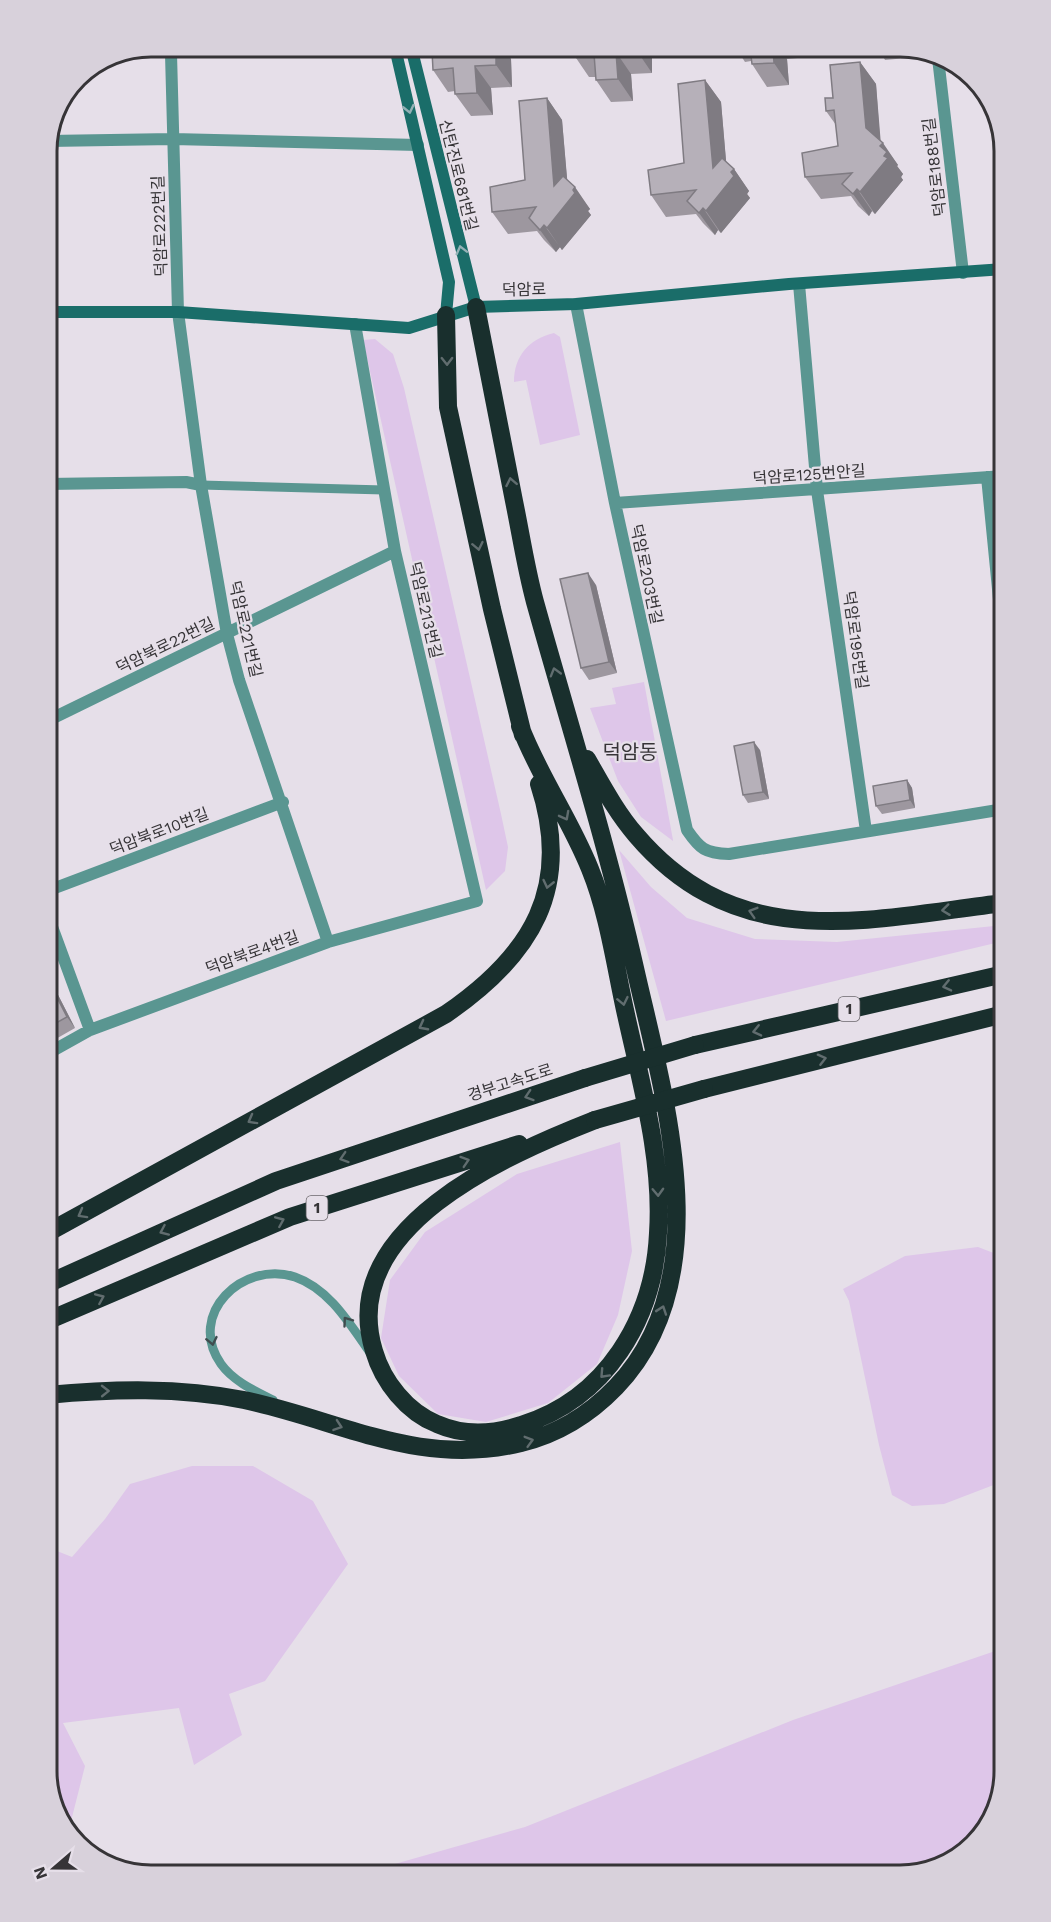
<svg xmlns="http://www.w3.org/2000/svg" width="1051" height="1922" viewBox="0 0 1051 1922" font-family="'Work Sans','Noto Sans KR',sans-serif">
<rect width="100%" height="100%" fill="#e6dfe9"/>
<!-- green -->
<path fill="#dec6e9" d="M554 333 560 337 580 435 540 445 526 380 514 382C514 356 529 339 554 333Z
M375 339 393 354 404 388 501 814 508 847 505 871 486 890 363 340Z
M644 682 673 840V841L641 817 618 781 590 708 616 704 612 688Z
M619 850 651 887 687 918 755 939 837 942 1004 925V941L666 1021Z
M620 1142 632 1251 618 1315 597 1364 548 1403 486 1422 438 1414 399 1376 381 1338 390 1280 425 1232 517 1174Z
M978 1247 1004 1257V1481L944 1504 912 1506 892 1495 879 1445 849 1301 843 1289 905 1256Z
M192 1466H253L313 1501 348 1564 265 1681 229 1694 242 1735 194 1765 179 1708 63 1723 85 1766 69 1829 55 1811 47 1771V1547L72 1557 105 1519 130 1484Z
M1004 1648V1772L987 1829 940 1867 900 1875H356L525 1827 793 1720Z"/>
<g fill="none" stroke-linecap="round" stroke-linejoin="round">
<!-- lane -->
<path stroke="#5a9691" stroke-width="9" d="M201 485 384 490
M273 1400C255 1391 233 1381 221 1364 186 1314 243 1260 295 1277 330 1289 351 1326 371 1354"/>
<!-- street -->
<path stroke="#5a9691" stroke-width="12" d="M171 54 178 312 201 485 227 634 239 680 328 942
M938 58 963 273
M48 141 173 139 418 145
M799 284 817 490 866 831
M576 304 615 503 687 830C700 849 705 853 729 854L1004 809
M987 477 1004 650
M47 484 186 482 201 485
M615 503 1004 476
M47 721 395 551
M47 891 283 802
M47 913 90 1030
M47 1054 90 1030 328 942 477 901 395 551 355 324"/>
<!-- secondary -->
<path stroke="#1a6d69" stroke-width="12" d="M412 51 476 307
M396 52 449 282 446 315
M47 312H178L409 328 476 307 576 304 789 284 1004 269"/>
<!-- highway -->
<path stroke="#192f2d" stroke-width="18" d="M446 315 448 407 492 609 523 735
M520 726C539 776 570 819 590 869 608 913 615 964 625 1010 641 1084 663 1158 658 1233 654 1319 606 1399 521 1425 494 1434 464 1436 437 1424 407 1412 383 1382 374 1351 336 1228 506 1155 595 1120
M587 759C602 785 616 812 636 835 739 956 868 919 1004 903
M695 1045 1004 974
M704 1089 1004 1014
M47 1233 446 1014C532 955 573 888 539 784
M47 1284 276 1181 585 1078
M47 1321 290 1217 519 1144
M47 1395C112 1389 179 1387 244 1400 340 1420 419 1468 521 1443 558 1434 589 1415 616 1387 721 1278 664 1097 635 968 607 844 569 724 535 602 526 569 521 535 514 501 501 436 489 372 476 307"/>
<!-- highway-bridge -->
<path stroke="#192f2d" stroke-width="18" d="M585 1078 695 1045
M595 1120 704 1089"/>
</g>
<!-- wall -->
<path fill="#9d979f" d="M873 47H907L916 50 917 57 885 60 880 51H876Z
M736 48H808V57L787 59 789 85 767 87 752 64 751 61 745 62Z
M652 49V73L631 74 633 101 611 102 596 80V77H589L574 55 573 50Z
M432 51H505L511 59 512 87 491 88 493 115 471 116 455 94V91L448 92 433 70Z
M860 62 876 84 880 141 898 165 897 166 903 174 901 177 903 180 875 214 872 211 869 216 858 206 851 196 821 199 805 177 838 146 836 125 826 111 833 98Z
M705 80 721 102 726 162 734 169 749 191 747 194 750 198 721 233 718 230 715 235 703 223 696 214 666 217 651 195 684 163Z
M547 98 562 120 567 180 590 209 588 211 591 215 562 250 560 247 556 252 544 240 537 231 508 234 492 212 525 180Z
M596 585 617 673 589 680 581 668Z
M760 750 769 799 748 803 743 795Z
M907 780 912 788 915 808 882 814 876 806Z
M47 980 56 991 75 1028 47 1044Z"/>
<!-- shaded-wall -->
<path fill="#7f7b82" d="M773 48H780L787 59 789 85 774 63Z
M802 48H808V57Z
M911 48 916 50 917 57 911 49Z
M637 49H652V73L637 51Z
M496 51H505L511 59 512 87 496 65Z
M616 52 631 74 633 101 618 79Z
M860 62 876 84 881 145 883 143 898 165 897 166 903 174 901 177 903 180 875 214 860 192 866 128Z
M475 66 491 88 493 115 477 93Z
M705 80 721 102 728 183 731 172 734 169 749 191 747 194 750 198 721 233 706 211Z
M547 98 562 120 569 200 573 190 575 187 590 209 588 211 591 215 562 250 547 228 554 186Z
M857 189 872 211 869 216 853 194Z
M703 208 718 230 715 235 699 213Z
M544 225 560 247 556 252 540 230Z
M588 573 596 585 617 673 609 662Z
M754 742 760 750 769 799 763 792Z
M907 780 912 788 915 808 910 800Z
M48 980 56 991 75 1028 67 1017Z"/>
<!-- building -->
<path fill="#b6b0b9" stroke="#7f7b82" stroke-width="1.5" d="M879 47H907L911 49 880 52Z
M750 48H773L774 63 752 64Z
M637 49V51L616 52 618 79 596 80 594 54 574 55 573 50Z
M432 51H496V65L475 66 477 93 455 94 453 68 433 70Z
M860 62 866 128 883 143 880 146 887 152 884 156 888 158 860 192 857 189 853 194 842 184 852 173 805 177 802 153 838 146 834 110 826 111 825 98H833L830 65Z
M705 80 713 168 722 158 734 169 731 172 734 176 706 211 703 208 699 213 687 201 696 190 651 195 648 170 684 163 678 84Z
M547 98 554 186 563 176 575 187 573 190 575 193 547 228 544 225 540 230 529 218 536 207 492 212 490 187 525 180 519 101Z
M588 573 609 662 581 668 560 579Z
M754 742 763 792 743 795 734 746Z
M907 780 910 800 876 806 873 786Z
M47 980H48L67 1017 47 1028Z"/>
<!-- one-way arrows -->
<defs><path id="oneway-chevron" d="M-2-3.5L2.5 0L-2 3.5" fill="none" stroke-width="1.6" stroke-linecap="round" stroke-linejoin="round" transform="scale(1.5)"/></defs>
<g stroke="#94b1b6">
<use href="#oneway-chevron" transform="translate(409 109) rotate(77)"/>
<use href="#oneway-chevron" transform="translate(461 250) rotate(-104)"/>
</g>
<g stroke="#616d6f">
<use href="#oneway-chevron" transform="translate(447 361) rotate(89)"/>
<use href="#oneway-chevron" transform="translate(511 482) rotate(-101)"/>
<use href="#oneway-chevron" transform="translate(478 546) rotate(78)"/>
<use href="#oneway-chevron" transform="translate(555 672) rotate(-106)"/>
<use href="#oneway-chevron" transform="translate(565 816) rotate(62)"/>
<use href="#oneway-chevron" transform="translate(548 884) rotate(103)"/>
<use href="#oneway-chevron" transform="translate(946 910) rotate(173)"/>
<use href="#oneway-chevron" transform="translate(753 912) rotate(-163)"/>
<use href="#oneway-chevron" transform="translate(947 986) rotate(167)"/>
<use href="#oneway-chevron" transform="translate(623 1001) rotate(78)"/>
<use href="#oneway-chevron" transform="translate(423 1026) rotate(152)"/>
<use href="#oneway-chevron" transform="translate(757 1031) rotate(167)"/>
<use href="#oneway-chevron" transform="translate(822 1059) rotate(-14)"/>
<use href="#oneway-chevron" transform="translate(529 1096) rotate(162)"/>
<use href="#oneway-chevron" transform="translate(252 1120) rotate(151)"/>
<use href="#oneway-chevron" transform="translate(344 1158) rotate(162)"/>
<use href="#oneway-chevron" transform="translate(465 1161) rotate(-18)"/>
<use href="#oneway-chevron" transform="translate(658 1192) rotate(88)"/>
<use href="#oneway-chevron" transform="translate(82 1214) rotate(151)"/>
<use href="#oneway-chevron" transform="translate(280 1221) rotate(-23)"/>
<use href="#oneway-chevron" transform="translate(164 1231) rotate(156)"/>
<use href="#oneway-chevron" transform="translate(100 1298) rotate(-23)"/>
<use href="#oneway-chevron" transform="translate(662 1310) rotate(-71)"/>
<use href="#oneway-chevron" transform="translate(604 1374) rotate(133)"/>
<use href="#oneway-chevron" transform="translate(105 1391) rotate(-1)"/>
<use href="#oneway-chevron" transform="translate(338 1426) rotate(19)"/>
<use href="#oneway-chevron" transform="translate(529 1441) rotate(-16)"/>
</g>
<g stroke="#3f4c4e">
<use href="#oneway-chevron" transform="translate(347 1321) rotate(-126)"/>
<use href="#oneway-chevron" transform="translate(212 1341) rotate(78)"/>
</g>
<g text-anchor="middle" stroke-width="4.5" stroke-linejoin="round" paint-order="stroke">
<!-- shield labels -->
<g fill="#e6dfe9" stroke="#6b676c" stroke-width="1.5">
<rect x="838.5" y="997" width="21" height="24" rx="4.5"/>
<rect x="306.5" y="1196" width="21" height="24" rx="4.5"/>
</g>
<g font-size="15" font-weight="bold" fill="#363437">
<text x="849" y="1014">1</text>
<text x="317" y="1213">1</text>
</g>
<!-- street labels -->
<g font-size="16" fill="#363437" stroke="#e6dfe9">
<text transform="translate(934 167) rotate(-97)" y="6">덕암로188번길</text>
<text transform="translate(459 175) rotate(76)" y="6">신탄진로681번길</text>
<text transform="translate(159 226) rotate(-92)" y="6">덕암로222번길</text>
<text transform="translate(524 289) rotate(-1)" y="6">덕암로</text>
<text transform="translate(809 474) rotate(-4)" y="6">덕암로125번안길</text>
<text transform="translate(647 574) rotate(78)" y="6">덕암로203번길</text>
<text transform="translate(426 610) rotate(77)" y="6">덕암로213번길</text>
<text transform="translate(246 629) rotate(77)" y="6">덕암로221번길</text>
<text transform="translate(856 640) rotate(82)" y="6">덕암로195번길</text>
<text transform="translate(165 645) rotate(-26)" y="6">덕암북로22번길</text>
<text transform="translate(159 831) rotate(-21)" y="6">덕암북로10번길</text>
<text transform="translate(252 952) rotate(-20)" y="6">덕암북로4번길</text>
<text transform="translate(510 1082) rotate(-18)" y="6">경부고속도로</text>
</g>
<!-- quarter labels -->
<g font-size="20" fill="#363437" stroke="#e6dfe9">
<text x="630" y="759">덕암동</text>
</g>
</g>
<!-- crop -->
<path d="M0 0H1051V1922H0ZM151 57H900A94 94 0 0 1 994 151V1771A94 94 0 0 1 900 1865H151A94 94 0 0 1 57 1771V151A94 94 0 0 1 151 57Z" fill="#d8d1db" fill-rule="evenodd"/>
<path fill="none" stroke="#363437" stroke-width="3" d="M151 57H900A94 94 0 0 1 994 151V1771A94 94 0 0 1 900 1865H151A94 94 0 0 1 57 1771V151A94 94 0 0 1 151 57Z"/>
<!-- north arrow -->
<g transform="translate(54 1868) rotate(250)" stroke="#e6dfe9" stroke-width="4.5" paint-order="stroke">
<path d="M0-4.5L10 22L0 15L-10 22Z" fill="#363437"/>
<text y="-9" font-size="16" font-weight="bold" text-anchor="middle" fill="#363437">N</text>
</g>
</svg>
